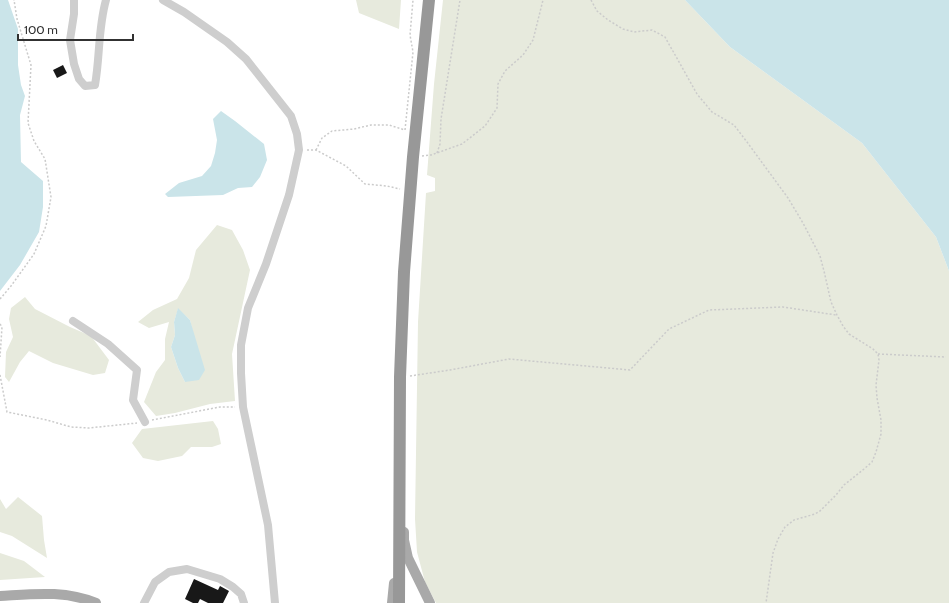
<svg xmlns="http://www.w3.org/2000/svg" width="949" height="603" viewBox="0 0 949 603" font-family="Cabin,sans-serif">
<rect width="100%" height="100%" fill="#fff"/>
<!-- green -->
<path fill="#e7eadd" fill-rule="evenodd" d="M356 0H401L399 29 359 13Z
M443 0H685L730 47 862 143 936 237 949 271V603H436L425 582 417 552 415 519 418 322 426 193 435 191V178L427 175 434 84Z
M217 225 232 230 243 250 250 270 232 354 235 401 210 404 175 413 156 416 144 402 156 372 165 360V339L169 322 149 328 138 322 153 310 177 299 189 278 196 250ZM178 309 190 320 194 337 185 382 178 368 171 347 175 335 174 322Z
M25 297 35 309 70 327 91 336 109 360 105 373 93 375 53 363 29 351 20 362 9 382 5 377 6 352 13 337 9 319 11 308Z
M213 421 218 429 221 444 212 447H191L182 456 158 461 143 458 132 443 142 429Z
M18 497 42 516 44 540 47 558 12 536 0 532V499L6 509Z
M0 553 24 561 45 577 0 580Z"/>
<!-- water -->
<path fill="#cae4e9" d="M0 0H8L18 29V65L21 85 25 96 20 115 21 162 43 181V207L39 232 20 265 0 291Z
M685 0H949V271L936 237 862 143 730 47Z
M221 111 235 121 264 144 267 160 260 177 252 187 238 188 223 195 168 197 165 194 179 183 202 176 211 166 215 153 217 140 213 119Z
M178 308 190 320 205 370 199 380 185 382 178 368 171 347 175 335 174 322Z"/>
<!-- building -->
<path fill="#181818" d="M63 65 67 73 57 78 53 70Z
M194 579 218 590 220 586 229 591 223 603H208L200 599 198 603H193L185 599Z"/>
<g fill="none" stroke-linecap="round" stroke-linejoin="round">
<!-- path -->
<path stroke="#cbcbcb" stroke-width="1.5" stroke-dasharray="2 2" stroke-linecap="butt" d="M591 0 597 11 608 20 623 29 634 32 652 30 665 37 697 94 712 112 734 125 747 142 788 198 803 223 820 256 824 271 831 302 837 315 843 326 849 334 873 349 878 354 879 360 876 385 877 398 881 420V434L876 452 872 462 864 469 844 485 836 495 820 511 815 514 794 520 785 527 778 539 773 553 766 603
M405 130 413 52 410 35 413 0
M307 150H316L346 166 365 184 387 186 400 189
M316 150 322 138 332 131 354 129 371 125H389L405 130
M437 153 440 144 441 119 460 0
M422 156 431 155 462 144 485 126 497 108 498 84 505 71 523 55 533 40 543 0
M0 299 11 286 34 254 46 226 51 197 45 159 34 141 28 123 31 65 17 19 14 0
M0 324 2 327 0 357
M878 354 946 357
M0 375 7 412 47 420 71 427 89 428 137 423
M410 376 450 370 509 359 630 370 669 329 709 310 783 307 836 315
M152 420 220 407H235"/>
<!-- minor -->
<path stroke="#cecece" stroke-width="8" d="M74 0V14L70 40 74 64 79 79 85 86 95 85C100 57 98 28 106 0
M163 0 184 12 227 42 246 59 291 116 297 134 299 150 289 195 266 264 248 308 241 345V373L243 407 268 525 275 603
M73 321 108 344 137 370 133 400 145 422
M144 603 155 582 169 572 187 569 220 579 233 587 241 594 244 603"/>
<!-- major -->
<path stroke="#a9a9a9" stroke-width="10" d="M404 532V540L408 558 430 603
M0 596C34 594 64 590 96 603
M392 603 394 583"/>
<!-- highway -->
<path stroke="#989898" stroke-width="12" d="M399 603 400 377 404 272 413 157 429 0"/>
</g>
<!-- scale -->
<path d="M18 34v6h115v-6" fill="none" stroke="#313131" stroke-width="2"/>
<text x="24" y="34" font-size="12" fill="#313131" stroke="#ffffff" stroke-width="3" paint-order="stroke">100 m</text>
</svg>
